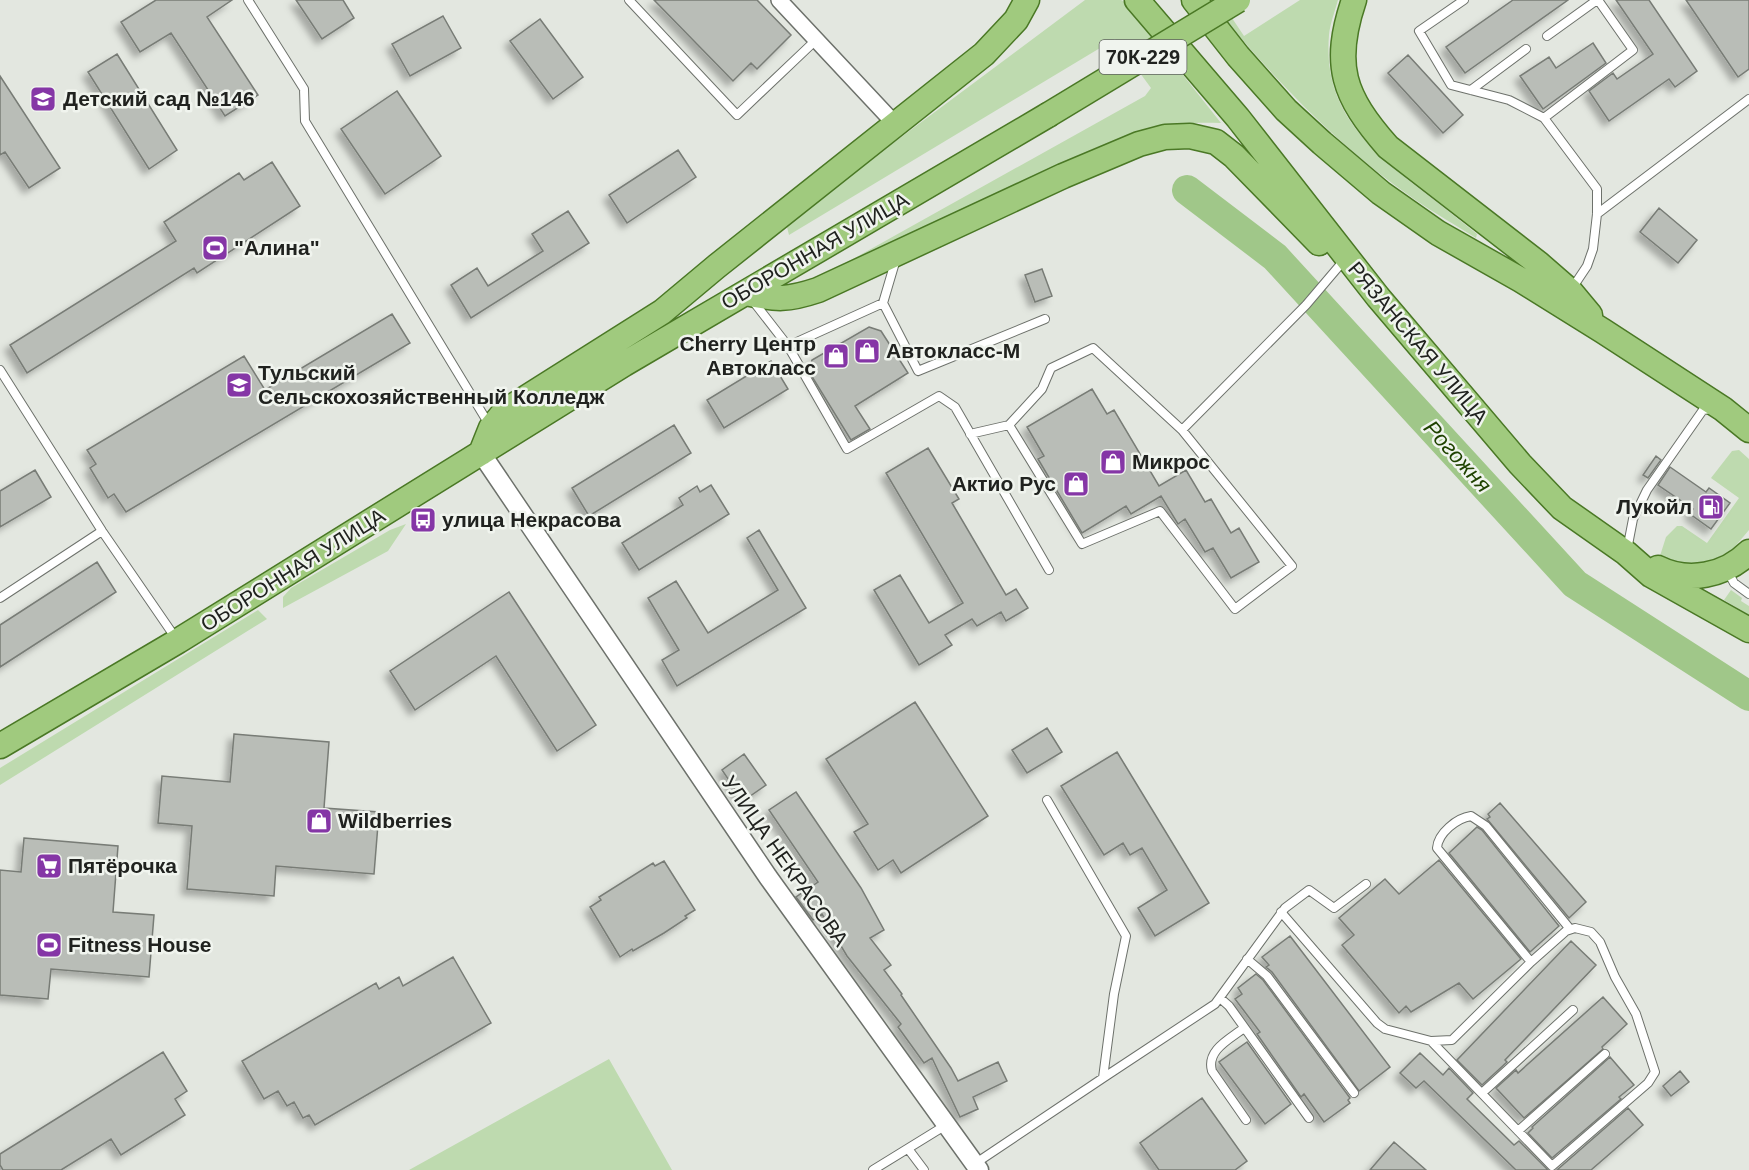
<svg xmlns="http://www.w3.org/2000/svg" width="1749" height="1170" viewBox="0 0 1749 1170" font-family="Helvetica,sans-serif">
<defs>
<filter id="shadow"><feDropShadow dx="-5.5" dy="5.5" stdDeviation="3" flood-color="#0004"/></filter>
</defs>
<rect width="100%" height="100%" fill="#e3e7e0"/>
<!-- green -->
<path fill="#bedaaf" d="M1085 0H1121L1125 2 1221 123C1181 122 1162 124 1124 137L835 269 1145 96 1151 88 1115 39 789 235 786 223Z
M1209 0H1220L1244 36 1300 0H1338C1335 11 1330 24 1329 35 1323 107 1365 145 1416 186 1437 202 1457 218 1477 234L1476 238C1456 225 1434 213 1414 199 1336 145 1268 73 1209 0Z
M1739 450 1749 459V530L1732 550 1697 569 1659 559 1666 537 1677 526H1682L1707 543 1739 498 1711 478 1732 451Z
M406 524 388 551 283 608V597L291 588 390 530Z
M1731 590 1742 598 1741 601 1749 606V615L1724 600Z
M258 610 267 619 0 785V768Z
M609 1059 672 1170H409Z"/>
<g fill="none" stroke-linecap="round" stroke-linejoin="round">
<!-- river -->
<path stroke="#a0c789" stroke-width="30" d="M1187 190 1275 257 1575 584 1749 696"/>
</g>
<!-- building -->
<path fill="#b9bdb7" stroke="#787c76" stroke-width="1.5" filter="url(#shadow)" d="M156 0H232L207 17 258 95 225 116 171 33 140 52 121 22Z
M296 0H343L354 18 322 39Z
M654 0H757L791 35 757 69 751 63 733 81Z
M1513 0H1568L1465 73 1446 47Z
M1616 0H1649L1697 71 1675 87 1669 79 1609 121 1589 91 1613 73 1617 79 1653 54Z
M1686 0H1749V69L1738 77Z
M443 16 461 48 410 76 392 44Z
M540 19 583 77 553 99 510 41Z
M1593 43 1606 63 1543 109 1520 76 1549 57 1556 68Z
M117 54 177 150 149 169 88 72Z
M1408 55 1463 115 1443 133 1388 73Z
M0 76 60 168 29 188 5 152 0 155Z
M397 91 441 156 385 194 341 129Z
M678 150 696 177 627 223 609 195Z
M272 162 300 206 197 273 194 268 27 373 10 345 176 241 164 222 239 173 244 180Z
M1659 208 1697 240 1678 263 1640 232Z
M568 211 589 243 471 318 451 285 477 268 488 286 543 251 532 234Z
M1042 269 1052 296 1035 302 1025 275Z
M392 314 410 343 126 512 114 494 108 498 90 468 96 464 87 450 244 356 265 390Z
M869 327 881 331 908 373 855 406 870 429 851 440 811 375 810 367 812 360Z
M771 361 788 389 724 428 707 400Z
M1092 389 1107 414 1114 410 1159 486 1186 470 1205 502 1211 499 1231 533 1239 528 1259 562 1231 578 1213 548 1205 552 1185 519 1178 524 1161 496 1131 514 1126 506 1082 533 1038 459 1044 456 1027 427Z
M674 425 691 453 589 516 572 488Z
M928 448 959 499 952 503 1006 595 1016 589 1028 608 1006 621 1001 612 977 626 972 619 945 635 952 645 919 665 874 590 900 575 929 623 963 603 886 473Z
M1656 456 1661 460 1648 478 1643 475Z
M1670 467 1706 492 1709 488 1730 503 1711 529 1690 514 1693 509 1658 485Z
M35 470 51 497 0 527V491Z
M711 485 729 514 639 570 622 543 683 505 679 498 697 486 700 492Z
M759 530 806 608 677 686 662 660 679 650 648 598 676 581 708 633 778 590 747 538Z
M97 562 116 592 0 667V625Z
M509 592 596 725 557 751 496 656 415 710 390 671Z
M915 702 988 816 901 873 893 860 878 870 854 832 868 824 826 759Z
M1047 728 1062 752 1027 773 1012 750Z
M234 734 329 742 324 808 379 812 374 874 276 866 274 896 187 889 192 826 158 823 162 776 230 782Z
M1117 752 1209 903 1155 936 1138 908 1167 890 1142 848 1130 855 1123 843 1104 855 1061 786Z
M744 754 766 785 743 801 722 770Z
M796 792 861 888 884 930 870 938 891 965 884 970 902 994 901 995 951 1068 958 1081 998 1062 1007 1081 973 1097 978 1109 960 1117 932 1058 924 1063 898 1027 901 1024 847 956 822 914 813 920 796 897 818 882 769 810Z
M1500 803 1586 902 1569 918 1487 819 1490 817 1488 814Z
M1477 827 1482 830 1559 926 1530 952 1449 853Z
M24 838 118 846 113 912 154 915 149 977 51 969 48 999 0 995V870L21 872Z
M1439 860 1521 959 1473 999 1459 983 1411 1012 1406 1006 1399 1013 1342 945 1354 935 1339 918 1385 879 1399 894Z
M664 861 695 910 685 916 687 918 664 933 633 951 632 949 620 957 590 907 601 900 599 897 653 863 655 866Z
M1290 936 1390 1067 1359 1091 1272 972 1266 967 1269 965 1262 957Z
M1571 941 1596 965 1505 1060 1507 1062 1482 1085 1457 1060Z
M453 957 491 1023 315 1125 309 1115 303 1118 294 1102 287 1106 278 1091 264 1099 242 1061 376 983 379 989 399 977 403 986Z
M1256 974 1263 980 1350 1098 1348 1100 1350 1103 1324 1122 1304 1094 1301 1097 1257 1034 1260 1032 1235 999 1242 994 1238 988Z
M1603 997 1627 1024 1602 1047 1603 1049 1524 1118 1496 1088 1516 1070 1518 1073Z
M1247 1042 1291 1104 1265 1124 1219 1062Z
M163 1052 187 1091 175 1099 185 1115 121 1155 111 1139 61 1170H3L0 1165V1154Z
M1420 1053 1443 1075 1449 1068 1473 1093 1467 1099 1514 1145 1519 1141 1548 1170H1516L1424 1081 1416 1088 1400 1073Z
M1610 1057 1634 1085 1619 1097 1621 1099 1552 1158 1528 1133 1533 1128 1532 1127Z
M1680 1071 1689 1082 1671 1096 1663 1086Z
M1202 1098 1247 1161 1235 1170H1159L1140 1143Z
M1628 1108 1643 1125 1591 1170H1557Z
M1394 1142 1426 1170H1370Z"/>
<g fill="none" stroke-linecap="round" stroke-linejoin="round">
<defs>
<path id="service" d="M248 0 304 89 305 121 490 426
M629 0 737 115 817 39
M1464 0 1419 31 1451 85 1509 100 1544 118 1597 189V214L1593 249 1587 266 1571 290
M1547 36 1597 0
M1471 90 1526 49
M1544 118 1633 50 1598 0
M1597 214 1749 99
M896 259 883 303 918 371 1045 319
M753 301 788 346 847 449 939 396 955 407 1049 570
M788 346 883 303
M0 370 102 531 177 640
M1182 430 1292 566 1235 609 1160 511 1082 544 1009 425 1042 389 1051 368 1093 348 1182 430 1306 305 1340 265
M970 434 1009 425
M1627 550 1633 519 1647 490 1703 410 1712 409
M1727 570 1734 583 1749 594
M0 598 102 531
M1281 912 1377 1023 1385 1029 1431 1041 1552 1166 1648 1083 1655 1072 1636 1014 1615 977 1600 942 1591 932 1575 928 1566 931 1531 962 1452 1040 1431 1041
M1247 959 1267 976 1354 1093
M1531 962 1437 848C1438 833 1457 818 1471 816L1486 826 1570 929
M1220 998 1229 1006 1309 1118
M1244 1028C1230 1039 1206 1050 1212 1071L1246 1120
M1103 1078 1215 1004 1285 908 1309 890 1334 908 1366 884
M1482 1093 1573 1010
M1518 1131 1605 1054
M909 1150 924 1170
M976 1163 1103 1078 1114 994 1126 936 1047 800
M873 1170 946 1125"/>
<path id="minor" d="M779 0 896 125"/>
<path id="tertiary" d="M481 453 768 877 979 1170"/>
<path id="primary" d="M1137 0 1238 118 1378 297 1520 464 1562 508 1626 553 1651 575 1749 630
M1194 0 1238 56 1286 110 1322 143 1381 193 1438 233 1521 280 1603 331 1723 409 1749 430
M1354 0C1332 65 1343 96 1388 147L1539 264 1570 291 1590 315
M746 293C777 300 788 300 818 290L1063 176 1139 144 1165 137 1190 136 1216 142 1234 156 1319 243
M481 453 491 428 505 411 662 312 717 266 984 54 1016 20 1027 0
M1658 568C1688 583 1725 576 1749 552
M0 746 178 641 624 364 1048 115"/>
</defs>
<!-- service casing -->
<use href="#service" stroke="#6d716b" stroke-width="10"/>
<!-- minor casing -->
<use href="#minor" stroke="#6d716b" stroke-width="18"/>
<!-- tertiary casing -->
<use href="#tertiary" stroke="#6d716b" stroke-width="21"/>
<!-- primary casing -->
<use href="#primary" stroke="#4a7825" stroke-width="27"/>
<!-- service -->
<use href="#service" stroke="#fff" stroke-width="8"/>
<!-- minor -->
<use href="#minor" stroke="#fff" stroke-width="15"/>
<!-- tertiary -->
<use href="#tertiary" stroke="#fff" stroke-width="18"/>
<!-- primary -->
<use href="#primary" stroke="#a0ca7e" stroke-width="24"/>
<defs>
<path id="primary-bridge" d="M1048 115 1238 0"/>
</defs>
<!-- primary-bridge casing -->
<use href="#primary-bridge" stroke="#4a7825" stroke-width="27" stroke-linecap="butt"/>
<!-- primary-bridge -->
<use href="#primary-bridge" stroke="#a0ca7e" stroke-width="24"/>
</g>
<!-- icons -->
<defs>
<symbol id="school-square" viewBox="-11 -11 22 22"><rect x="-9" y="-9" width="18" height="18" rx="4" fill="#8536a6" stroke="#f0f4ee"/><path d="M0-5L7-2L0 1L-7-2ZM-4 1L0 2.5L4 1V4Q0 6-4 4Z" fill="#fff"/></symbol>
<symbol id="stadium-square" viewBox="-11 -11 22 22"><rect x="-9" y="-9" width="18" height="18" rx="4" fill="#8536a6" stroke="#f0f4ee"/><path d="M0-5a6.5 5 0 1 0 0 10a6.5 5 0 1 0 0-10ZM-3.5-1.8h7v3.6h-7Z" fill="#fff"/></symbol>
<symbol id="shop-square" viewBox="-11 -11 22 22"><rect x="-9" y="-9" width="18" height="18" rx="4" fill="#8536a6" stroke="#f0f4ee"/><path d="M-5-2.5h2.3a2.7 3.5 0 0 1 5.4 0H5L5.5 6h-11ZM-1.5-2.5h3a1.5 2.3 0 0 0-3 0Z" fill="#fff"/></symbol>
<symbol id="university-square" viewBox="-11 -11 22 22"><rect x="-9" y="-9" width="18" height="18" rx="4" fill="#8536a6" stroke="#f0f4ee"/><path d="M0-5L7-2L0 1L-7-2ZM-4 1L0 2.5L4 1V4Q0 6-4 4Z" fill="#fff"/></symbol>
<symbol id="fuel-square" viewBox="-11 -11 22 22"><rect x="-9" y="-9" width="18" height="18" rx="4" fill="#8536a6" stroke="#f0f4ee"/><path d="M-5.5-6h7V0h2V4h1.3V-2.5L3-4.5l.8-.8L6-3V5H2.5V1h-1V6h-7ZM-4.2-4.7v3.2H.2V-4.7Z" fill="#fff"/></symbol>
<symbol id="bus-square" viewBox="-11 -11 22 22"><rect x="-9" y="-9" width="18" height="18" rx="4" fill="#8536a6" stroke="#f0f4ee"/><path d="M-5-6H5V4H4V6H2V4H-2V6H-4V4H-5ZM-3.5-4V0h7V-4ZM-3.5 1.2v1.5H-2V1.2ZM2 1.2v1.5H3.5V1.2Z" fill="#fff"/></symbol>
<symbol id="supermarket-square" viewBox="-11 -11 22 22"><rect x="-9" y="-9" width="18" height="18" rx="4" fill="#8536a6" stroke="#f0f4ee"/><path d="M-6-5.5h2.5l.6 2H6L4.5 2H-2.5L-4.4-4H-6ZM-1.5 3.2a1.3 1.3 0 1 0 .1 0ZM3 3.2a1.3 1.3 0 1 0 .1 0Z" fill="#fff"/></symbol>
</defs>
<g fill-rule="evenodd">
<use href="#school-square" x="28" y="84" width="30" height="30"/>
<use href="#stadium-square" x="200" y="233" width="30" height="30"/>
<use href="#shop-square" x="852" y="336" width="30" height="30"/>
<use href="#shop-square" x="821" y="341" width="30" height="30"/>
<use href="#university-square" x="224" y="370" width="30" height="30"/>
<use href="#shop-square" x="1098" y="447" width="30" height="30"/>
<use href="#shop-square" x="1061" y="469" width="30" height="30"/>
<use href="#fuel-square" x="1696" y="492" width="30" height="30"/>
<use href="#bus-square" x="408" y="505" width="30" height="30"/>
<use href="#shop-square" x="304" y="806" width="30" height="30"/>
<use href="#supermarket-square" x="34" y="851" width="30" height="30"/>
<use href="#stadium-square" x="34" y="930" width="30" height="30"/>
</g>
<g text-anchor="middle" stroke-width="5" stroke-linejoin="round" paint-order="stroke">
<!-- shield labels -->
<rect fill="#f0f4ee" stroke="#5e615d" stroke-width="1.5" x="1099.5" y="40" width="87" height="34" rx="4.5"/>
<g font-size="20" font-weight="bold" fill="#20221f">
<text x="1143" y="64">70К-229</text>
</g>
<!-- poi labels -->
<g font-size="21" font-weight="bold" fill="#20221f" stroke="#f0f4ee" text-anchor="start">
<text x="63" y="106">Детский сад №146</text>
<text x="234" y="255">"Алина"</text>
<text x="816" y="351" text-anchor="end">Cherry Центр<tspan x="816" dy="24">Автокласс</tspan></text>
<text x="886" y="358">Автокласс-М</text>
<text x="258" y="380">Тульский<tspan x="258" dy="24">Сельскохозяйственный Колледж</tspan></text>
<text x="1132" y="469">Микрос</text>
<text x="1056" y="491" text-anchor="end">Актио Рус</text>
<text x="1692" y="514" text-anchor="end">Лукойл</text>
<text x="442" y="527">улица Некрасова</text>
<text x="338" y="828">Wildberries</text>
<text x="68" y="873">Пятёрочка</text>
<text x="68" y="952">Fitness House</text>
</g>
<!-- street labels -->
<g font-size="21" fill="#20221f" stroke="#f0f4ee">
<text transform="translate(815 251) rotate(-30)" y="7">ОБОРОННАЯ УЛИЦА</text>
<text transform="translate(1418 343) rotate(50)" y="7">РЯЗАНСКАЯ УЛИЦА</text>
<text transform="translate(293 570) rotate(-32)" y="7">ОБОРОННАЯ УЛИЦА</text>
<text transform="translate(785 861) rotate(55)" y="7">УЛИЦА НЕКРАСОВА</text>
</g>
<!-- water labels -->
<g font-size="22" font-style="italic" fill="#1f4300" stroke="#f0f4ee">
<text transform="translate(1458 456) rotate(48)" y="8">Рогожня</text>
</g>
</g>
</svg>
